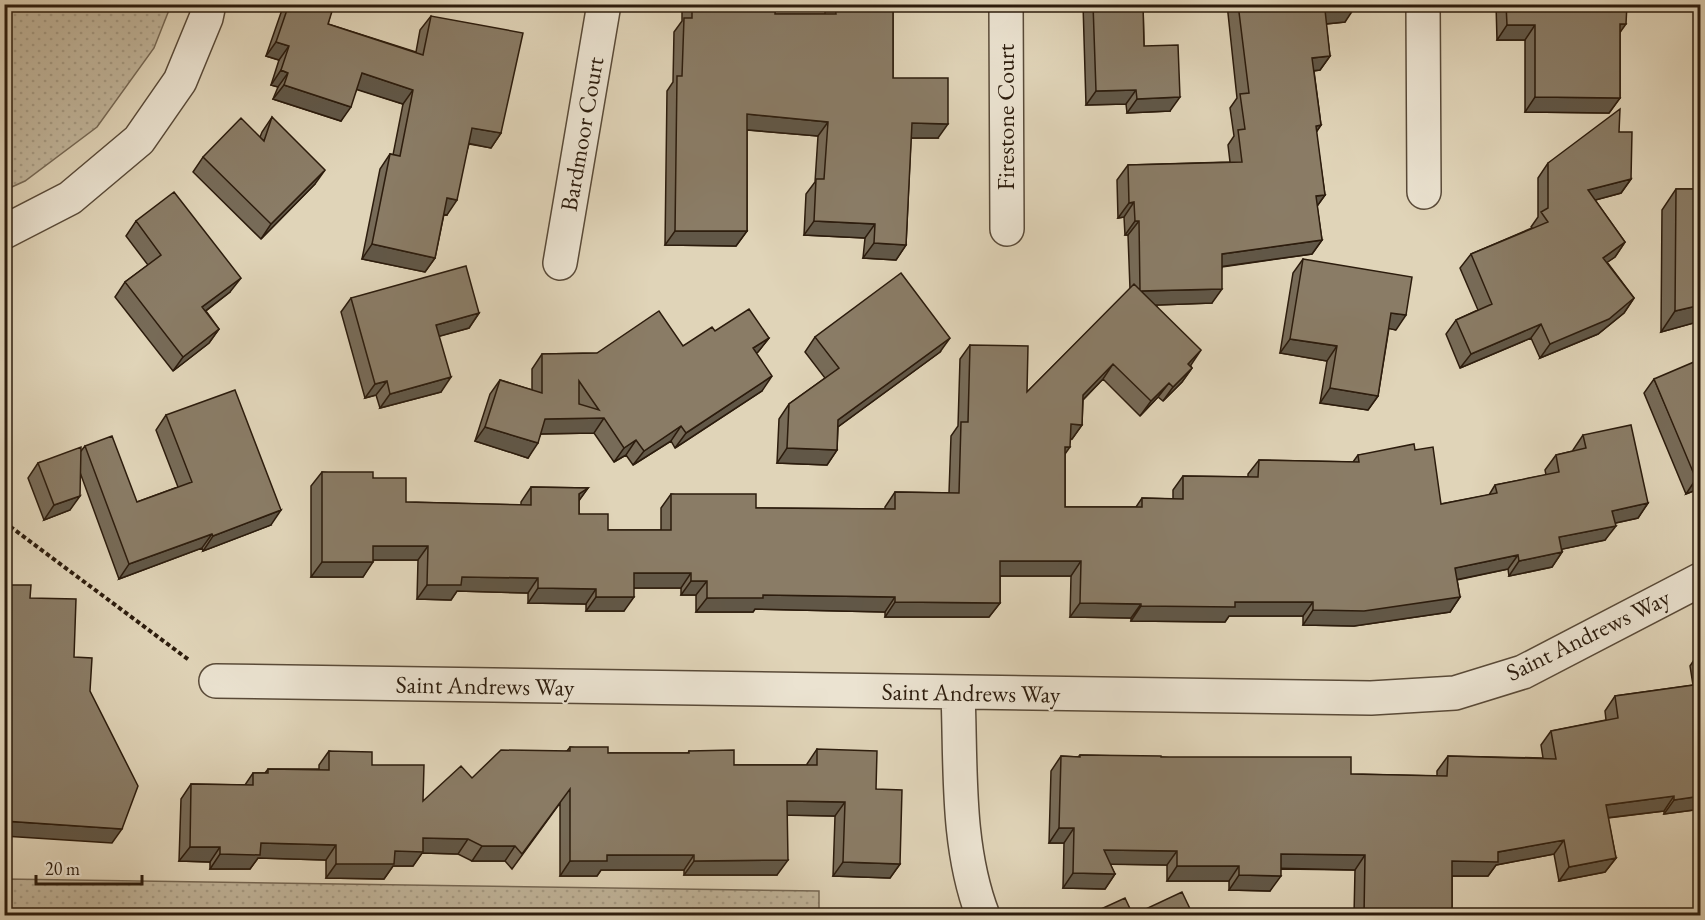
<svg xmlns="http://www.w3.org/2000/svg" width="1705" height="920" viewBox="0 0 1705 920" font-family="'EB Garamond',serif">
<defs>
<pattern id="green-dots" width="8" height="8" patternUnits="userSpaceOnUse" patternTransform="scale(1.5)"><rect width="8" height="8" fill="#c1b59b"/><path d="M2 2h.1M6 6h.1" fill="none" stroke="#a69b84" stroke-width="1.8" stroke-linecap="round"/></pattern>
</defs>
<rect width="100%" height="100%" fill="#e0d4b8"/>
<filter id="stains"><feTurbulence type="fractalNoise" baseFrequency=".00333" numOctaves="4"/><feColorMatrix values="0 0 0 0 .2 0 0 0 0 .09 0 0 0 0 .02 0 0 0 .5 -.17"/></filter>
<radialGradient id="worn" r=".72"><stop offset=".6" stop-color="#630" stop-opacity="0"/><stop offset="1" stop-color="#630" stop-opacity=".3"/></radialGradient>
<!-- green -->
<path fill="url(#green-dots)" stroke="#766854" stroke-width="1.5" d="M5 4 171 5 154 48 97 127 25 181 5 190Z
M5 879 819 891V915L5 916Z"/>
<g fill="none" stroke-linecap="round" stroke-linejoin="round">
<defs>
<path id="minor" d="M1006 4 1007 229
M1423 4 1424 192
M4 232 70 198 139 140 180 81 206 18 209 4
M560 263 604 4
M216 681 1371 698 1455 693 1523 672 1700 580
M958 693C961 767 956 846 983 916"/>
</defs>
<!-- minor casing -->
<use href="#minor" stroke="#594a38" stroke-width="36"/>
<!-- path -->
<path stroke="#2c1c0d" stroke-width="4" stroke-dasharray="4.5 3" stroke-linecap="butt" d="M4 522 189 660"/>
<!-- minor -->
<use href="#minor" stroke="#ebe3d1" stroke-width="33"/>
</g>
<!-- wall -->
<path fill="#776b58" stroke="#2c1c0d" stroke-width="1.5" d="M284 4H333L328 24 416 52 420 30 431 16 501 133 491 148 469 144 447 215 444 214 435 258 425 272 362 259 380 169 390 154 393 155 403 104 357 89 341 121 273 99 278 87 271 85 279 60 266 56Z
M682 4H775V14H825V4H899L893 5V78L938 138H911L906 245 896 260 863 258 865 238 804 235 806 194 815 182 818 136 747 130V231L736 246 665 245 667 91 673 82 674 32 682 21Z
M1083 4H1143L1144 46 1170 111 1127 113 1126 104 1086 105Z
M1227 4H1354L1345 22 1326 24 1330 56 1320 70 1314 71 1321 125 1316 132 1325 195 1317 206 1322 240 1312 254 1222 267 1212 303 1156 305 1192 368 1182 382 1163 401 1158 397 1140 416 1103 379 1083 400 1082 425 1072 439H1071L1065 454V507H1136L1142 498 1173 499V490L1183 476 1248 477V474L1259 460 1353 462 1358 455 1415 450 1441 504 1489 495 1495 485 1546 475 1545 470 1556 455 1573 451V450L1583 435 1648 503 1638 518 1615 523 1605 540 1562 549V552L1552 567 1509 576 1508 569 1457 580 1460 597 1450 612 1354 626 1303 625V616H1229L1225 622 1131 621V618L1070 617 1071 576H1000V603L989 617H885V612L755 609 753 612H696V595H681V588H634L624 611H586V604L528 603V593L457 591 451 600 417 599 418 560H373L363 577H311V486L322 472 373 478 406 502 521 505V502L531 487 588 488 579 500V514L608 530H661V508L671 494 756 508 885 509V507L895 492 949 493 951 436 958 426 960 359 970 345 1027 392 1130 289 1128 235H1125L1124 217 1118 218 1117 180 1128 165 1230 162 1228 145 1234 136 1230 108 1237 98Z
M1496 4H1627L1620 33V98L1609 113 1525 112V40H1497Z
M272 117 315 184 261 239 193 172 203 157 260 137 262 132Z
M1619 132 1631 179 1621 193 1595 200 1625 242 1615 257 1607 262 1634 298 1624 313 1598 334 1540 358 1531 338 1460 368 1446 334 1456 320 1478 310 1460 268 1471 254 1532 228 1531 227 1538 217V178L1548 163Z
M1676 189H1701V321L1661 332 1662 210Z
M136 221 230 292 206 311 219 329 209 343 173 371 115 297 125 282 148 265 126 236Z
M1303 259 1396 330 1389 328 1378 396 1368 410 1320 403 1327 361 1280 353 1293 273Z
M351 298 479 313 469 328 439 336 441 392 380 408 376 395 365 398 341 312Z
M715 331 769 338 758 352 756 353 762 391 675 448 671 441 633 465 626 455 614 462 594 433 541 434 528 458 475 441 490 394 500 380 532 390V369L542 354 597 353 683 346Z
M815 337 940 352 838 427 837 450 827 465 777 463 779 419 789 404 825 378 805 352Z
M1654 379 1701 488 1686 494 1644 393Z
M166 415 271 525 203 551 202 548 119 579 81 475 70 510 44 520 28 478 38 463 81 451 85 446 137 502 178 487 156 430Z
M1700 651H1701V809L1664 814V811L1608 818 1616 858 1605 872 1559 881 1554 854 1496 865 1488 876H1452V915H1354L1355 870 1281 869 1270 891 1229 890V881H1167V865L1110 864 1115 874 1105 889 1063 888 1064 843H1049L1051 771 1061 756 1078 757 1080 755 1161 757 1351 774 1437 776V771L1448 756 1543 758 1541 745 1551 731 1606 720 1605 711 1615 696 1693 685 1690 666Z
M570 747 608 753H688L689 751 734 765H807V764L817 749 876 789 900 864 890 878 833 876 835 816 787 815 777 875H684V870H601L597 876H560V803L512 869 505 861H472L458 854 422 853 413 866H393L384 879 326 878V860L258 858 250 869H210V862L179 861 181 799 191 784 245 785 253 773H265L268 769H319V765L329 751 372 765 423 801 472 778 567 751Z"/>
<!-- shaded-wall -->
<path fill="#615747" stroke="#2c1c0d" stroke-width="1.5" d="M1355 7 1345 22 1315 25 1325 10Z
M1620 24H1626L1616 38Z
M1507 25H1535L1525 40H1497Z
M276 42 289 46 279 60 266 56Z
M1330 56 1320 70 1302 72 1312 58Z
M281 70 288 73 278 87 271 85Z
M362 73 413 90 403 104 352 88Z
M284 85 351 107 341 121 273 99Z
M1136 90 1126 104 1086 105 1096 91Z
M1180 97 1170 111 1127 113 1137 99Z
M1535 97 1620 98 1609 113 1525 112Z
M747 114 828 122 818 136 737 129Z
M912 123 948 124 938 138H902Z
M1321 125 1311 140 1316 126Z
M472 128 501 133 491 148 462 142Z
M325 170 315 184 261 239 271 224Z
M1631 179 1621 193 1577 205 1588 190Z
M1325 195 1315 209 1316 196Z
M447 198 457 200 447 215 437 213Z
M1134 202 1124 217 1118 218 1129 203Z
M814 221 875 224 865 238 804 235Z
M1135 221H1139L1128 235H1125Z
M675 231H747L736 246 665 245Z
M1322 240 1312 254 1211 268 1222 254Z
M1625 242 1615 257 1593 272 1603 258Z
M874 243 906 245 896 260 863 258Z
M372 244 435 258 425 272 362 259Z
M241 278 230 292 192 321 202 307Z
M1222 289 1212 303 1131 306 1141 291Z
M1634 298 1624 313 1598 334 1540 358 1550 344Z
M1701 305V321L1661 332 1675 311Z
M479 313 469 328 426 340 436 325Z
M1391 313 1406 315 1396 330 1381 327Z
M1541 324 1531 338 1460 368 1471 354Z
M219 329 209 343 173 371 183 357Z
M769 338 758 352 743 363 753 348Z
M950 338 940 352 828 434 838 420Z
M1290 339 1337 346 1327 361 1280 353Z
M1201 350 1191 365 1178 378 1188 364Z
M1113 364 1103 379 1073 410 1083 395Z
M1192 368 1182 382 1163 401 1173 387Z
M772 376 762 391 675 448 686 433Z
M451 377 441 392 380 408 390 394Z
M387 381 376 395 365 398 375 384Z
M1169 383 1158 397 1140 416 1151 401Z
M1330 388 1378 396 1368 410 1320 403Z
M604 418 594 433 535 434 545 419Z
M1071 424 1082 425 1072 439H1061Z
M681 426 671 441 633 465 644 451Z
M485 427 538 443 528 458 475 441Z
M636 440 626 455 614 462 624 448Z
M1065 447H1070L1060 461Z
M787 448 837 450 827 465 777 463Z
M1701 478V488L1686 494 1696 479Z
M588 488 578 502 579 494Z
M80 496 70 510 44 520 54 505Z
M1648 503 1638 518 1602 526 1612 511Z
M281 510 271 525 203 551 213 536Z
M1616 526 1605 540 1549 552 1559 537Z
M212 534 202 548 119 579 129 564Z
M373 546H428L418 560H363Z
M1562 552 1552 567 1509 576 1519 561Z
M1518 555 1508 569 1445 582 1455 568Z
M1000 561H1081L1071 576H989Z
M322 562H373L363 577H311Z
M634 573H691L681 588H624Z
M462 577 538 578 528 593 457 591 451 600 417 599 427 585Z
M691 581H707L696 595H681Z
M538 588 596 589 586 604 528 603Z
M763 595 895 597 885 612 755 609 753 612H696L707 598Z
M596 597H634L624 611H586Z
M1460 597 1450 612 1354 626 1303 625 1313 610Z
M895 602 1000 603 989 617H885Z
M1235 602H1313L1303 616H1229L1225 622 1131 621 1141 606Z
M1080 603 1141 604 1131 618 1070 617Z
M1674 796 1664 811 1596 819 1606 805Z
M1701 796V809L1664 814 1674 800Z
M787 801 845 802 835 816 777 815Z
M4 821 122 829 112 843 4 836Z
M1059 828H1074L1064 843H1049Z
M423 838 468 839 458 854 422 853 413 866H393L384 879 326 878 336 864Z
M1564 840 1554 854 1496 865 1488 876H1441L1452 861 1498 852Z
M261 843 336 845 326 860 258 858 250 869H210L220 854Z
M482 846H515L505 861H472Z
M190 847H220L210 862 179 861Z
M1104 850 1177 851 1167 865 1094 864Z
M1281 854 1365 855 1355 870 1270 868Z
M607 855H694L684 870H601L597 876H560L570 861Z
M1616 858 1605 872 1559 881 1569 867Z
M788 860 777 875H684L694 861Z
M843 862 900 864 890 878 833 876Z
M1177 866H1239L1229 881H1167Z
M1073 873 1115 874 1105 889 1063 888Z
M1239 875 1281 876 1270 891 1229 890Z"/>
<!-- building -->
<path fill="#8a7c66" stroke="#2c1c0d" stroke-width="1.5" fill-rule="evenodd" d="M289 4 334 5 328 24 423 55 431 16 523 33 501 133 472 128 457 200 447 198 435 258 372 244 390 154 400 156 413 90 362 73 351 107 284 85 288 73 281 70 289 46 276 42Z
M692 4H775V14H836L835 4H893V78H948V124L912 123 906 245 874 243 875 224 814 221 816 179H824L828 122 747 114V231H675L677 76H682L684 18H692Z
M1093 4H1143L1144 46 1178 45 1180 97 1137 99 1136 90 1096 91Z
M1238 4H1354L1355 7 1325 10 1330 56 1312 58 1321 125 1316 126 1325 195 1316 196 1322 240 1222 254V289L1141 291 1201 350 1188 364 1192 368 1173 387 1169 383 1151 401 1113 364 1083 395 1082 425 1071 424 1070 447H1065V507H1142V498L1183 499V476L1258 477 1259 460 1359 462 1358 455 1414 444 1415 450 1433 447 1441 504 1497 493 1495 485 1559 472 1556 455 1586 448 1583 435 1631 425 1648 503 1612 511 1616 526 1559 537 1562 552 1519 561 1518 555 1455 568 1460 597 1364 611 1313 610V602H1235V607L1141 606V604L1080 603 1081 561H1000V603L895 602V597L763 595V598H707V581H691V573H634V597H596V589L538 588V578L462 577 461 585H427L428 546H373V562H322V472H373V478H406V502L531 505V487L588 488 579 494V514H608V530H671V494H756V508L895 509V492L959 493 961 422H968L970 345 1028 346 1027 392 1134 284 1140 290 1139 221H1135L1134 202 1129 203 1128 165 1242 162 1238 130 1245 129 1240 94 1249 93Z
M1506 4H1627L1626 24H1620V98L1535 97V25H1507Z
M1620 109 1619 132H1632L1631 179 1588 190 1625 242 1603 258 1634 298 1609 319 1550 344 1541 324 1471 354 1456 320 1492 304 1471 254 1548 222 1541 212 1548 208V163Z
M272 117 325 170 271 224 203 157 241 118 264 141Z
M1676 189H1701V305L1675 311Z
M174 192 241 278 202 307 219 329 183 357 125 282 161 255 136 221Z
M1303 259 1412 277 1406 315 1391 313 1378 396 1330 388 1337 346 1290 339Z
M466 266 479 313 436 325 451 377 390 394 387 381 375 384 351 298Z
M901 273 950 338 838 420 837 450 787 448 789 404 839 368 815 337Z
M749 309 769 338 753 348 772 376 686 433 681 426 644 451 636 440 624 448 604 418 545 419 538 443 485 427 500 380 542 393V354L597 353 659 311 683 346 712 327 715 331ZM579 381 599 410 579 404Z
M1701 359V478L1696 479 1654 379Z
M235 390 281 510 213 536 212 534 129 564 85 446 112 436 137 502 192 482 166 415Z
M81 447 80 496 54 505 38 463Z
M4 585H31L30 598 76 599 74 657 92 658 90 691 138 786 122 829 4 821Z
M1701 684V796L1674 800V796L1606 805 1616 858 1569 867 1564 840 1498 852V862L1452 861V915H1364L1365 855 1281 854V876L1239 875V866H1177V851L1104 850 1115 874 1073 873 1074 828H1059L1061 756 1080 757V755L1161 756V757H1351V774L1447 776 1448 756 1556 759 1551 731 1618 718 1615 696Z
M570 747H608V753H689V751L734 750V765H817V749L877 751 876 789 902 790 900 864 843 862 845 802 787 801 788 860 694 861V855H607V861H570V789L522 854 515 846H482L468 839 423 838V852L395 851 394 864H336V845L261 843 260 855 220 854V847H190L191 784 253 785V773H268V769L329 770V751L372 752V765H424L423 801 461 766 472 778 501 750 570 751Z
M1182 892 1193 915H1091L1090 914 1125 898 1133 915Z"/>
<g text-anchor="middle" stroke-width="4.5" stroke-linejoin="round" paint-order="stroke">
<!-- street labels -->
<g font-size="24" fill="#2c1c0d" stroke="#ebe3d1">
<text transform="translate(1006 117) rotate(-90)" y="8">Firestone Court</text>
<text transform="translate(582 134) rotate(-80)" y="8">Bardmoor Court</text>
<text transform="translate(1588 635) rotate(-26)" y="8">Saint Andrews Way</text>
<text transform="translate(485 686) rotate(1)" y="8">Saint Andrews Way</text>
<text transform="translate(971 693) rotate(1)" y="8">Saint Andrews Way</text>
</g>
</g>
<!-- margin -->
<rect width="1705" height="920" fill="none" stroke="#e0d4b8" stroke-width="24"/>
<rect x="6" y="6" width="1693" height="908" fill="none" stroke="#2c1c0d" stroke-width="3"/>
<rect x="12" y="12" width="1681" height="896" fill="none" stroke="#2c1c0d" stroke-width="1.5"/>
<!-- scale -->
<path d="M36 875v9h106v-9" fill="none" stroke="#2c1c0d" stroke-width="3"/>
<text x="45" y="875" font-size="18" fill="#2c1c0d" stroke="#ebe3d1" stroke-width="4.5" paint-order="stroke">20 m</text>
<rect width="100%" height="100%" filter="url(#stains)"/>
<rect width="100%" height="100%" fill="url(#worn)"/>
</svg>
